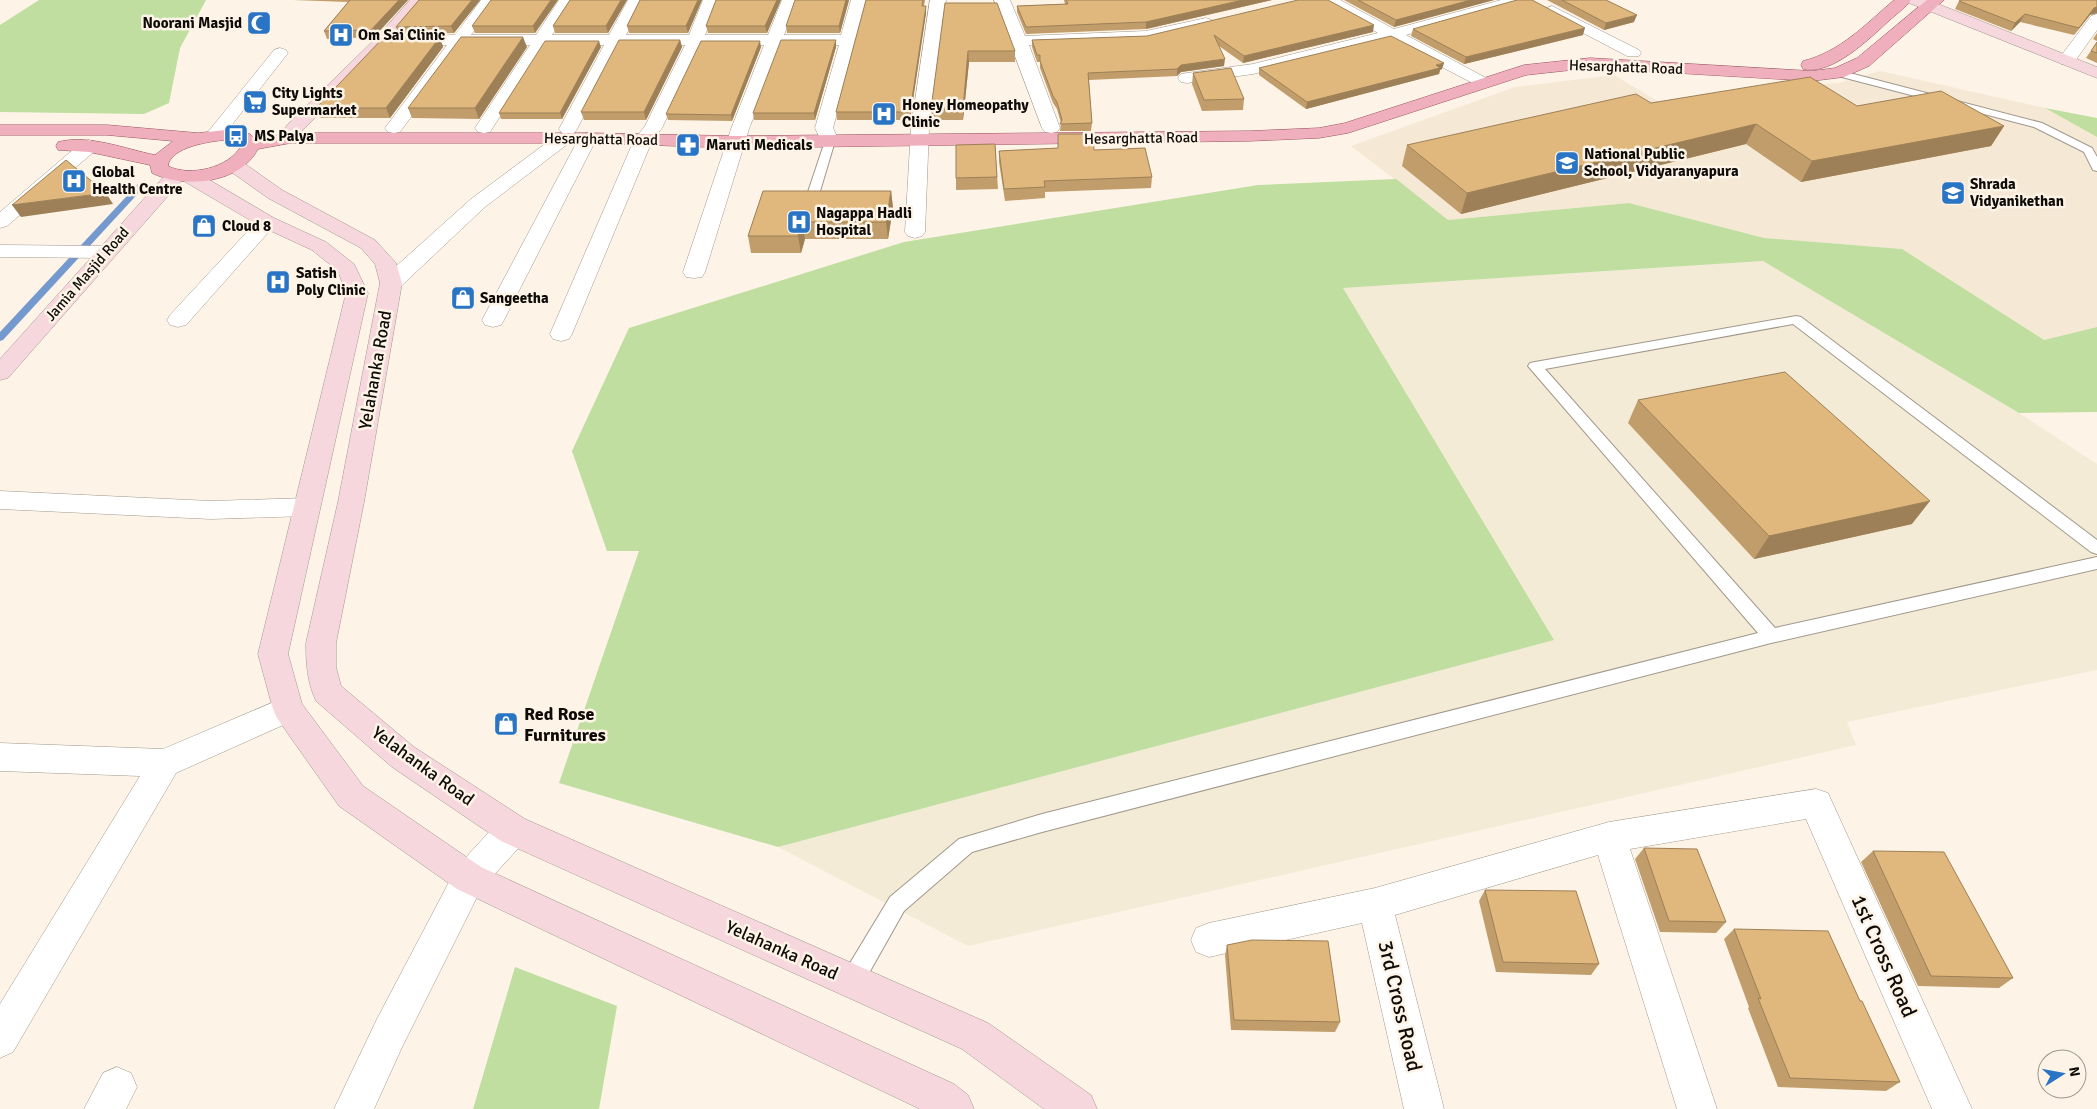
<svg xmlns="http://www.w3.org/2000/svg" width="2097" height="1109" viewBox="0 0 2097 1109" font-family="Signika,sans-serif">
<rect width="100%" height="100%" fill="#fdf4e7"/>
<!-- industrial -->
<path fill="#f3ebd5" d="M1763 261 2019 413 2097 464V670L1847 722 1856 745 968 946 778 847 1553 640 1342 288Z"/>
<!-- built -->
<path fill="#f5e8d5" d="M1880 71 2045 108 2097 137V327L2044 340 1902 249 1764 238 1629 203 1448 220 1351 146 1515 87 1614 75 1666 106 1781 87 1839 83Z"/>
<!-- green -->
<path fill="#bfdea0" d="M39 0H206L180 48 169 103 144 114 0 112V25Z
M2045 108 2097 118V137Z
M1396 179 1448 220 1629 203 1764 238 1902 249 2044 340 2097 327V412L2019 413 1763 261 1343 288 1554 640 778 847 559 783 639 551H607L572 451 629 328 904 242 1258 185Z
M515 967 617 1006 599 1109H473Z"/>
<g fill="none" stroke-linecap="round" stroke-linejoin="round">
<!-- stream -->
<path fill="#7499ce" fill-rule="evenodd" d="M138 184 145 186 3 340 0 341V332Z"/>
<defs>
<path id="lane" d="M1838 70 2042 123 2092 148 2097 157V171L2093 170 2084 152 2034 127 1834 75V71Z
M830 138 835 141 818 198 816 200H808L806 198 825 141Z
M1796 316 1801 317 2097 540V554L2091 552 1793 324 1545 369 1775 628 2097 557V569L1771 643 1042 832 972 852 904 911 860 989 852 992 844 989 841 981 844 973 890 897 959 839 1042 814 1758 633 1528 366 1530 363 1535 362Z"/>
<path id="street" d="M481 0H497L471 35H536L559 0H575L552 35H609L628 0H644L626 35H689L703 0H719L705 35H768L782 0H798L784 35H841L851 0H867L833 128 839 141 837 145 830 147 823 145 815 128 839 45H781L749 129 705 272 702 277 694 278 686 277 683 272 731 129 764 45H701L662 128 652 141 572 334 569 339 561 341 553 339 550 334 634 140 645 126 685 45H620L577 129 574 133 568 134 562 133 559 129 604 45H546L490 132 484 133 478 132 475 128 530 45H464L400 132 394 133 388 132 385 128 447 45H404L398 43 396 40 398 37 455 35Z
M930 0H946L929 128 925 232 922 236 915 238 908 236 905 232 911 128Z
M994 0H1010L1025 36 1146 31 1206 18 1212 20 1214 23 1212 26 1146 41 1029 45 1060 128 1057 132 1051 133 1045 132 1042 128Z
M1321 0H1340L1394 29 1501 0H1527L1524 3 1406 35 1488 79 1491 83 1488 87 1482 88 1390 40 1253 74 1187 83 1181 82 1178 78 1181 74 1187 73 1253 64 1378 33 1324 3Z
M1552 6 1639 50 1641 53 1639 56H1627L1547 14 1544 11 1547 8Z
M2097 14V30L2073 64H2061L2059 60 2061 56 2091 16Z
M280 48 286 50 288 53 220 140 214 141 208 140 205 136 208 132 274 50Z
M563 133 569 135 572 139 569 143 485 207 399 288 391 289 383 288 380 283 383 278 471 199 557 135Z
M588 133 594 134 597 138 504 320 501 325 493 327 485 325 482 320 579 138 582 134Z
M89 140 96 142 98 146 96 150 7 226 0 228V212L82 142Z
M267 216 274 218 277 222 274 226 186 325 178 327 170 325 167 320 170 315 260 218Z
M0 245 106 246 113 248 116 252 113 256 106 258 0 257Z
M0 491 211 501 307 498 316 500 320 507 316 514 307 516 211 519 0 509Z
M288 696 299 700 303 709 299 718 176 773 13 1052 0 1058V1004L140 776 0 771V743L163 749Z
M1816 789 1828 793 1972 1109H1932L1806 819 1630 849 1717 1109H1677L1598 855 1395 915 1444 1109H1404L1362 923 1209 957 1196 952 1191 940 1196 928 1209 923 1375 888 1609 822Z
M513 815 525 819 530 830 525 841 481 889 403 1045 374 1109H334L377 1019 457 867 501 819Z
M117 1067 131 1073 137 1087 126 1109H84L103 1073Z"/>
<path id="secondary" d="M410 0H426L389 43 301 132 294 142 288 143 282 142 279 138 287 125 377 37Z
M1906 0H1928L2097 67V78L1909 3Z
M234 159 241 161 282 190 375 240 396 263 402 283 364 502 336 643V667L341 686 414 747 525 819 988 1023 1091 1095 1097 1109H1044L962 1049 501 841 392 767 316 701C307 682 306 663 306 643L338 502 380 283 375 264 361 248 268 198 227 169 225 165 227 161Z
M175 170 196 172 274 218 326 242 354 264 368 293 288 654 302 704 363 786 481 867 954 1084 968 1095 974 1109H920L457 889 339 806 277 718 273 709 258 654 346 293 338 271 312 250 260 226 182 180 8 378 0 380V359L168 172Z"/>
<path id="primary" d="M1894 0H1911C1906 7 1898 13 1891 19 1871 37 1833 76 1803 69L1801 65 1803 61C1840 52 1866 24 1894 0Z
M1927 0H1944L1869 66 1844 77 1812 81 1590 68 1526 75 1348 133 1319 138 1250 141 736 148 588 143H291L258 149C240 184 184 189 152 173L150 165 89 152 58 150 56 146 58 142C89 134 125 149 155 155L173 141 107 135H0V125H107L198 133 226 130 250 134 255 139 291 133H588L736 136 1250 131 1319 128 1345 123 1524 65 1590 58 1812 71 1835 68 1857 58ZM226 140 238 143 241 146C229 168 190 177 168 166 170 147 211 141 226 140Z"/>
</defs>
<!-- lane casing -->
<use href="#lane" stroke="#a0988c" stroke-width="2"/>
<!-- street casing -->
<use href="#street" stroke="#a0988c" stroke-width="1"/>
<!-- secondary casing -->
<use href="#secondary" stroke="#a0988c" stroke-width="1"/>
<!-- primary casing -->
<use href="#primary" stroke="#995360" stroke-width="1"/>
<!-- lane -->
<use href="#lane" fill="#fff" fill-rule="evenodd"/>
<!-- street -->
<use href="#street" fill="#fff" fill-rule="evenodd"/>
<!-- secondary -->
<use href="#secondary" fill="#f7d7de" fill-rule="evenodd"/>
<!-- primary -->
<use href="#primary" fill="#efafbc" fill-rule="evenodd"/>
</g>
<!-- wall -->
<path fill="#c19d6b" d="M293 0H408L374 37 327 39 324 31 348 2Z
M419 0H480L454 33 399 35 396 27Z
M558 0 535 33H475L472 26Z
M570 0H627L608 33H555L553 26Z
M640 0H702L688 33H629L627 26Z
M716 0H781L767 33H708L706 26Z
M849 0 840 33H787L786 26Z
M866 0H925L924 6H926V13L910 120H837L836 112Z
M1064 0H1272L1146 29 1026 34 1017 12V6L1065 4Z
M1344 0H1494L1394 27Z
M1547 0H1606L1634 22 1604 30Z
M2097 0V13L2090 15 2074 35 2020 22 2011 31 1955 9 1959 1Z
M945 3 1015 51V62H969L963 120H932L931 109Z
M1413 29 1583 35 1464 64 1411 36Z
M1373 32 1243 63 1219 46 1224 66 1181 72 1177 76 1089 80 1092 123 1091 131H1060L1061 123 1057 109 1053 103 1040 68V62H1037L1032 47V40L1147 36Z
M2097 33V41L2093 39Z
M440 37 443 47 390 118H320L316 108Z
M680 40 682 47 646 120H584L581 112Z
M836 40V47L815 120H754L753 113Z
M2097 42V63L2086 58Z
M527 47 479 119 412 118 408 108Z
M601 47 562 119H501L499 113Z
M761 47 732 121 668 120 666 114Z
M1259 68 1442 69 1440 70 1439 74 1306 109 1259 75Z
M1193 73 1244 99 1243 110 1202 111 1192 84Z
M1651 103 2004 126 1991 146 1801 182 1746 144 1461 214 1402 166 1407 145Z
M1058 134 1152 177 1151 188 1045 192V198L1005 201 999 162V151L1058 148Z
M995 144 998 189 956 190V178Z
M891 191 893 208 888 239H805L801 253H751L748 236Z
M1638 400 1912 524 1754 559 1628 423Z
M1644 848 1726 922 1716 933 1660 932 1635 859Z
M1873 851 2013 978 1999 988 1918 986 1861 862Z
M1485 890 1599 964 1591 975 1496 972 1479 901Z
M1734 929 1860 1001 1900 1082 1886 1091 1778 1087 1748 1008 1749 1007 1724 939Z
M1227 945 1340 1022 1335 1032 1231 1030 1225 955Z"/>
<!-- shaded-wall -->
<path fill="#9d8057" d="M399 0H408L374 37 371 30Z
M472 0H480L454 33 451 26Z
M551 0H558L535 33 533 26Z
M621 0H627L608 33 606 26Z
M698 0H702L688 33 686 26Z
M777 0H781L767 33 765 26Z
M846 0H849L840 33 839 26Z
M1243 0H1272L1146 29V22Z
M1471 0H1494L1394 27 1396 20Z
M926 6V13L910 120V112Z
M2097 7V13L2090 15 2074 35 2094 8Z
M2025 14 2020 22 2011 31 2015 23Z
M1637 15 1634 22 1604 30 1606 23Z
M1374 25 1373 32 1243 63 1244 56Z
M1585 28 1583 35 1464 64 1466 57Z
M440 37 443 47 390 118 386 108Z
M523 37 527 47 479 119 475 108Z
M680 40 682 47 646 120 644 112Z
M836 40V47L815 120 814 113Z
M599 41 601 47 562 119 560 113Z
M760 41 761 47 732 121 731 115Z
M968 51 969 62 963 120V109Z
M1225 59 1224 66 1181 72 1177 76V69L1181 65Z
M1444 63 1442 69 1440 70 1439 74 1306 109 1307 102Z
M1756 124 1746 144 1461 214 1467 193Z
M2004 126 1991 146 1801 182 1812 161Z
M891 191 893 208 888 239 886 222Z
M106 193 113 204 21 217 12 205Z
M802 222 805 239 801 253 798 236Z
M1930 501 1912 524 1754 559 1769 536Z"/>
<!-- building -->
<path fill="#e0b77c" stroke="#9d8057" d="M350 0H399L371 30 324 31Z
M419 0H472L451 26 396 27Z
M491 0H551L533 26H472Z
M570 0H621L606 26H553Z
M640 0H698L686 26H627Z
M716 0H777L765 26H706Z
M795 0H846L839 26H786Z
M866 0H923L922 6H926L910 112H836Z
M1066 0H1243L1146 22 1026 27 1017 6 1068 4Z
M1298 0H1328L1374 25 1244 56 1214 35 1225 59 1181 65 1177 69 1088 73 1092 123 1060 124 1062 120 1057 102 1053 96 1040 61V55H1037L1032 40 1147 36Z
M1358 0H1471L1396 20Z
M1517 0H1532L1585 28 1466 57 1413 29Z
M1562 0H1606L1637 15 1606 23Z
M1961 0H2097V7L2094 8 2079 28 2025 14 2015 23 1959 1Z
M945 3H997L1015 51H968L963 109H931Z
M1391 36 1444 63 1436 65 1440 68 1307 102 1259 68Z
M384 37H440L386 108H316Z
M461 37H523L475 108H408Z
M619 40H680L644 112H581Z
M781 40H836L814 113H753Z
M545 41H599L560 113H499Z
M701 41H760L731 115 666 114Z
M2097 42V53L2091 51Z
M1231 68 1244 99 1204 100 1193 73Z
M1810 77 1857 106 1941 91 2004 126 1812 161 1756 124 1467 193 1407 145 1636 94 1651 103Z
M1058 134H1093L1094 150 1145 148 1152 177 1044 181 1045 187 1004 189 999 151 1058 148Z
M995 144 997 177 956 178V145Z
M66 160 106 193 12 205Z
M763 191H891L886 222H802L798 236H748Z
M1785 372 1930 501 1769 536 1638 400Z
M1644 848 1697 849 1726 922 1669 921Z
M1873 851 1944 852 2013 978 1931 976Z
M1485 890 1576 891 1599 964 1503 962Z
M1734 929 1828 931 1860 1001H1862L1900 1082 1790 1078 1758 998 1761 999Z
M1252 940 1328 941 1340 1022 1234 1020 1227 945Z"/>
<!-- icons -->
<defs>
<symbol id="mosque-square" viewBox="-11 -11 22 22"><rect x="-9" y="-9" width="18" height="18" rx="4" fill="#2974c4" stroke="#fdf4e7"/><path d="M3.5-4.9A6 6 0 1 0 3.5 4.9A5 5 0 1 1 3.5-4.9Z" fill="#fff"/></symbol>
<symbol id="hospital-square" viewBox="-11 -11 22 22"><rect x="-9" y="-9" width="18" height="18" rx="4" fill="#2974c4" stroke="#fdf4e7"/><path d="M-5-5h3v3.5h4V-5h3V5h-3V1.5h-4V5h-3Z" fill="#fff"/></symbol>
<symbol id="supermarket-square" viewBox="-11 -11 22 22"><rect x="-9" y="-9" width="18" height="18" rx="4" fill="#2974c4" stroke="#fdf4e7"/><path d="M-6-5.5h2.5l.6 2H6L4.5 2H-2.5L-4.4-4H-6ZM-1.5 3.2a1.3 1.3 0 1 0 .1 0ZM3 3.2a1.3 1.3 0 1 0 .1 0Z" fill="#fff"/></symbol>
<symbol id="bus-square" viewBox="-11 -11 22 22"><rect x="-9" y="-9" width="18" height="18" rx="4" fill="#2974c4" stroke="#fdf4e7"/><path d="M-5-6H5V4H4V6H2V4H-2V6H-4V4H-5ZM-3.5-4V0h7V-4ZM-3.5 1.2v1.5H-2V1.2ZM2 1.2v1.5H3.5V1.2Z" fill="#fff"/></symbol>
<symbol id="pharmacy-square" viewBox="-11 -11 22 22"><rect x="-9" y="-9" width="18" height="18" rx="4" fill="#2974c4" stroke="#fdf4e7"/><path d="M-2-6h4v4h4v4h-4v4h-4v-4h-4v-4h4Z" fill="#fff"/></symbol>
<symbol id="school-square" viewBox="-11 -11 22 22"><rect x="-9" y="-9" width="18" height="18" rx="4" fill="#2974c4" stroke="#fdf4e7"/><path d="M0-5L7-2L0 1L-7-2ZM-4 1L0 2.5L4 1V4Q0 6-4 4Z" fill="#fff"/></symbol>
<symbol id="shop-square" viewBox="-11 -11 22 22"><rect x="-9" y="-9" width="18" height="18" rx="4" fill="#2974c4" stroke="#fdf4e7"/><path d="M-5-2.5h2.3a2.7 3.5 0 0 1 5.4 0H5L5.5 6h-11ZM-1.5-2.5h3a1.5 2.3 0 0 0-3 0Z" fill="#fff"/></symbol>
</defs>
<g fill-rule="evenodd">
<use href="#mosque-square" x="245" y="9" width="28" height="28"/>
<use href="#hospital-square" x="327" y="21" width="28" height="28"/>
<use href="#supermarket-square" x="241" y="88" width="28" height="28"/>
<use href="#hospital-square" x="870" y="100" width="28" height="28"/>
<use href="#bus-square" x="222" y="122" width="28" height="28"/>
<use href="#pharmacy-square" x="674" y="131" width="28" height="28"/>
<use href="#school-square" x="1553" y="149" width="28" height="28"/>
<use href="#hospital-square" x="60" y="167" width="28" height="28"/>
<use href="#school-square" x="1939" y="179" width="28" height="28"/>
<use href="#hospital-square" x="785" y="208" width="28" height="28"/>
<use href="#shop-square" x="190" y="212" width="28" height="28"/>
<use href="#hospital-square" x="264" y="268" width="28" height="28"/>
<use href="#shop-square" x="449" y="284" width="28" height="28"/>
<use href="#shop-square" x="492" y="710" width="28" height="28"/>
</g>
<g text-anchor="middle" stroke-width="5" stroke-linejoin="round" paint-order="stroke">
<!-- far-poi labels -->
<g font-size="15" font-weight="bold" fill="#0e0b08" stroke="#fdf4e7" text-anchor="start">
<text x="242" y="28" text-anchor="end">Noorani Masjid</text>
<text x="358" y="40">Om Sai Clinic</text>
<text x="272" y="98">City Lights<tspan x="272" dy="17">Supermarket</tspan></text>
<text x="902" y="110">Honey Homeopathy<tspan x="902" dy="17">Clinic</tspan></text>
<text x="254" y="141">MS Palya</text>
<text x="706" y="150">Maruti Medicals</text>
<text x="1584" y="159">National Public<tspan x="1584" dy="17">School, Vidyaranyapura</tspan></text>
<text x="92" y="177">Global<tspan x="92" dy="17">Health Centre</tspan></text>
<text x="1970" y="189">Shrada<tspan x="1970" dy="17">Vidyanikethan</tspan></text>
<text x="816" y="218">Nagappa Hadli<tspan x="816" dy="17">Hospital</tspan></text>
<text x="222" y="231">Cloud 8</text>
<text x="296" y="278">Satish<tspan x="296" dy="17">Poly Clinic</tspan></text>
<text x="480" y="303">Sangeetha</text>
</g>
<!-- far-street labels -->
<g font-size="15" fill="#0e0b08" stroke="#fdf4e7">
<text transform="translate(1626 67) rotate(2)" y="5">Hesarghatta Road</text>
<text transform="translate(1141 138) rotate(-1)" y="5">Hesarghatta Road</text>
<text transform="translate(601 139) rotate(1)" y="5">Hesarghatta Road</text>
<text transform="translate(87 274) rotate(-49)" y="5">Jamia Masjid Road</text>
</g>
<!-- street labels -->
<g font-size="18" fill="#0e0b08" stroke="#fdf4e7">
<text transform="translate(375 370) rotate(-80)" y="6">Yelahanka Road</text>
<text transform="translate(423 766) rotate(36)" y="6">Yelahanka Road</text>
<text transform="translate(782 950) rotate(24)" y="6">Yelahanka Road</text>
</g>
<!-- poi labels -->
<g font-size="18" font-weight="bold" fill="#0e0b08" stroke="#fdf4e7" text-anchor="start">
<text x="524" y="720">Red Rose<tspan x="524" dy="21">Furnitures</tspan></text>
</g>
<!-- near-street labels -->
<g font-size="21" fill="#0e0b08" stroke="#fdf4e7">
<text transform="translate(1884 956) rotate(66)" y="7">1st Cross Road</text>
<text transform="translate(1400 1006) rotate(77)" y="7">3rd Cross Road</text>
</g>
</g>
<!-- north arrow -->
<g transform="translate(2062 1074) rotate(79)"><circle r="24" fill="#fdf4e7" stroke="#9d978e"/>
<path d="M0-4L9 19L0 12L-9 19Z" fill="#2974c4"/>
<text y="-8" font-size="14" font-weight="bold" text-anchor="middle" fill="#0e0b08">N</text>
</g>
</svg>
